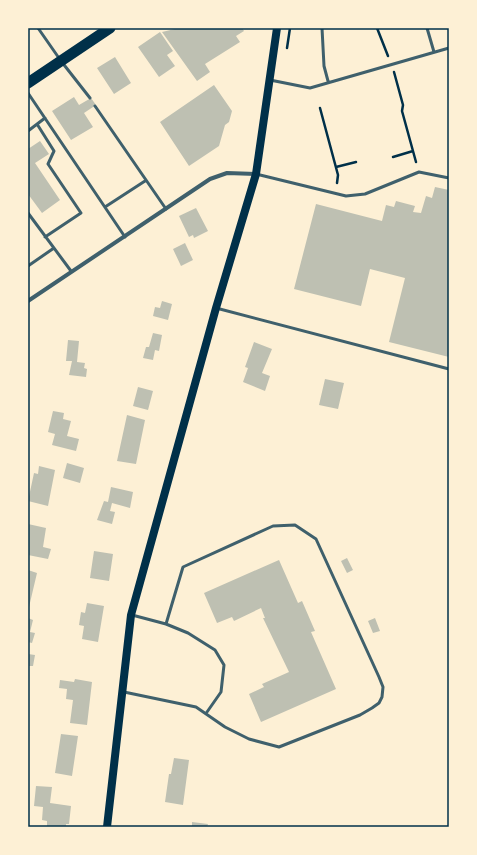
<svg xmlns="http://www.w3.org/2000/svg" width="477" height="855" viewBox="0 0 477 855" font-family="Commissioner,sans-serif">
<rect width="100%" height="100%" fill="#fdf0d5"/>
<!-- building -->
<path fill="#bec0b2" d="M179 28H242L244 31 236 36 240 42 205 64 210 72 197 81 162 32Z
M160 32 173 51 167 55 175 66 159 77 138 47Z
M115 57 131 83 114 94 97 68Z
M214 85 232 111 229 122 225 125 219 146 189 166 160 122Z
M74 97 79 105 91 98 96 105 84 113 93 127 71 140 52 111Z
M40 141 49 154 35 163 60 200 42 213 28 194V149Z
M435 187 449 190V357L389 342 405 278 370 269 361 306 294 289 316 204 382 221 386 205 394 207 396 201 415 206 413 212 421 213 426 196 432 198Z
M196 208 208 231 194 238 193 235 189 237 179 216Z
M185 243 193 260 181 266 173 249Z
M162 301 172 304 168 320 153 316 155 307 160 308Z
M153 333 162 335 159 351 155 350 153 360 143 358 146 347H149Z
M68 340 79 341 77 362 85 363 84 368 87 369 86 377 69 375 72 361H66Z
M254 342 272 349 262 373 270 376 265 391 243 382 248 368 245 367Z
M325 379 344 383 338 409 319 405Z
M138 387 153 391 148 410 133 406Z
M53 411 64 413 63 419 71 421 67 436 79 439 76 451 52 445 55 434 48 432Z
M127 415 145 420 136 464 117 461Z
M67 463 84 468 80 483 63 478Z
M39 466 55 470 48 506 28 501 34 473 38 474Z
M111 487 133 492 130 508 112 503 110 511 115 512 112 524 97 520 104 501 108 502Z
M28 524 46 528 43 547 51 549 48 559 28 555Z
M94 551 113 554 109 581 90 578Z
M347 558 353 570 347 573 341 561Z
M279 560 298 603 302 601 315 631 311 632 336 689 261 722 249 694 264 687 262 684 289 672 263 618H265L261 608 234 621 232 617 217 623 204 593Z
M28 570 37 573 29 607H28Z
M87 603 104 606 98 642 82 639 84 626 79 625 81 612 85 613Z
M28 618 33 620 30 632 35 633 32 643 28 642Z
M375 618 380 631 373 633 368 621Z
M28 654 35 655 33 666H28Z
M75 679 92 682 87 725 70 723 73 700 66 699 67 689 59 688 60 680 74 682Z
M61 734 78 736 72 776 55 773Z
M174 758 189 760 183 805 165 802 169 774H171Z
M36 786 52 787 50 803 71 806 69 824H66V827L47 826V821L42 820 43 807 34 806Z
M192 822 208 824 207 827H192Z"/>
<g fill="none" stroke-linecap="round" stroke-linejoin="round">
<!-- path -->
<path stroke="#003049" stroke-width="2.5" d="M377 28 388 56
M287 48 290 28
M394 72 403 105 402 111 416 162
M320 108 338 175 337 183
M393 157 413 151
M336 167 356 162"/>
<!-- service -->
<path stroke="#3f606c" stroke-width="3" d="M38 28 61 61 90 98
M322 28 324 66 328 81
M427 28 434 52
M270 80 310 88 449 48
M28 93 125 237
M95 106 166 209
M37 124 54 151 48 164 81 213 45 237
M28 131 45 118
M256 174 346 196 365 194 419 172 449 178
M105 207 145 181
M28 213 71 271
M28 266 54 248
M216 308 449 369
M166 624 188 633 215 650 224 665 221 692 207 712
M124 692 196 707 225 727 249 739 279 747 360 715 372 708 379 703 382 697 383 687 379 677 316 539 295 525 273 526 183 567 166 624 132 615"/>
<!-- minor -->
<path stroke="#3f606c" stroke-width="4" d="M28 301 210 179 227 173 256 174"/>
<!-- secondary -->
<path stroke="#003049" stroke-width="8" d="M107 827 131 615 216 308 256 174 277 28"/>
<!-- trunk -->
<path stroke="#003049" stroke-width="11" d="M28 83 110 28"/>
</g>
<!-- border -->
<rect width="477" height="855" fill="none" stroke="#fdf0d5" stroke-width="58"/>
<rect x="29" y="29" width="419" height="797" fill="none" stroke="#003049" stroke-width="1.5"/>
</svg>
